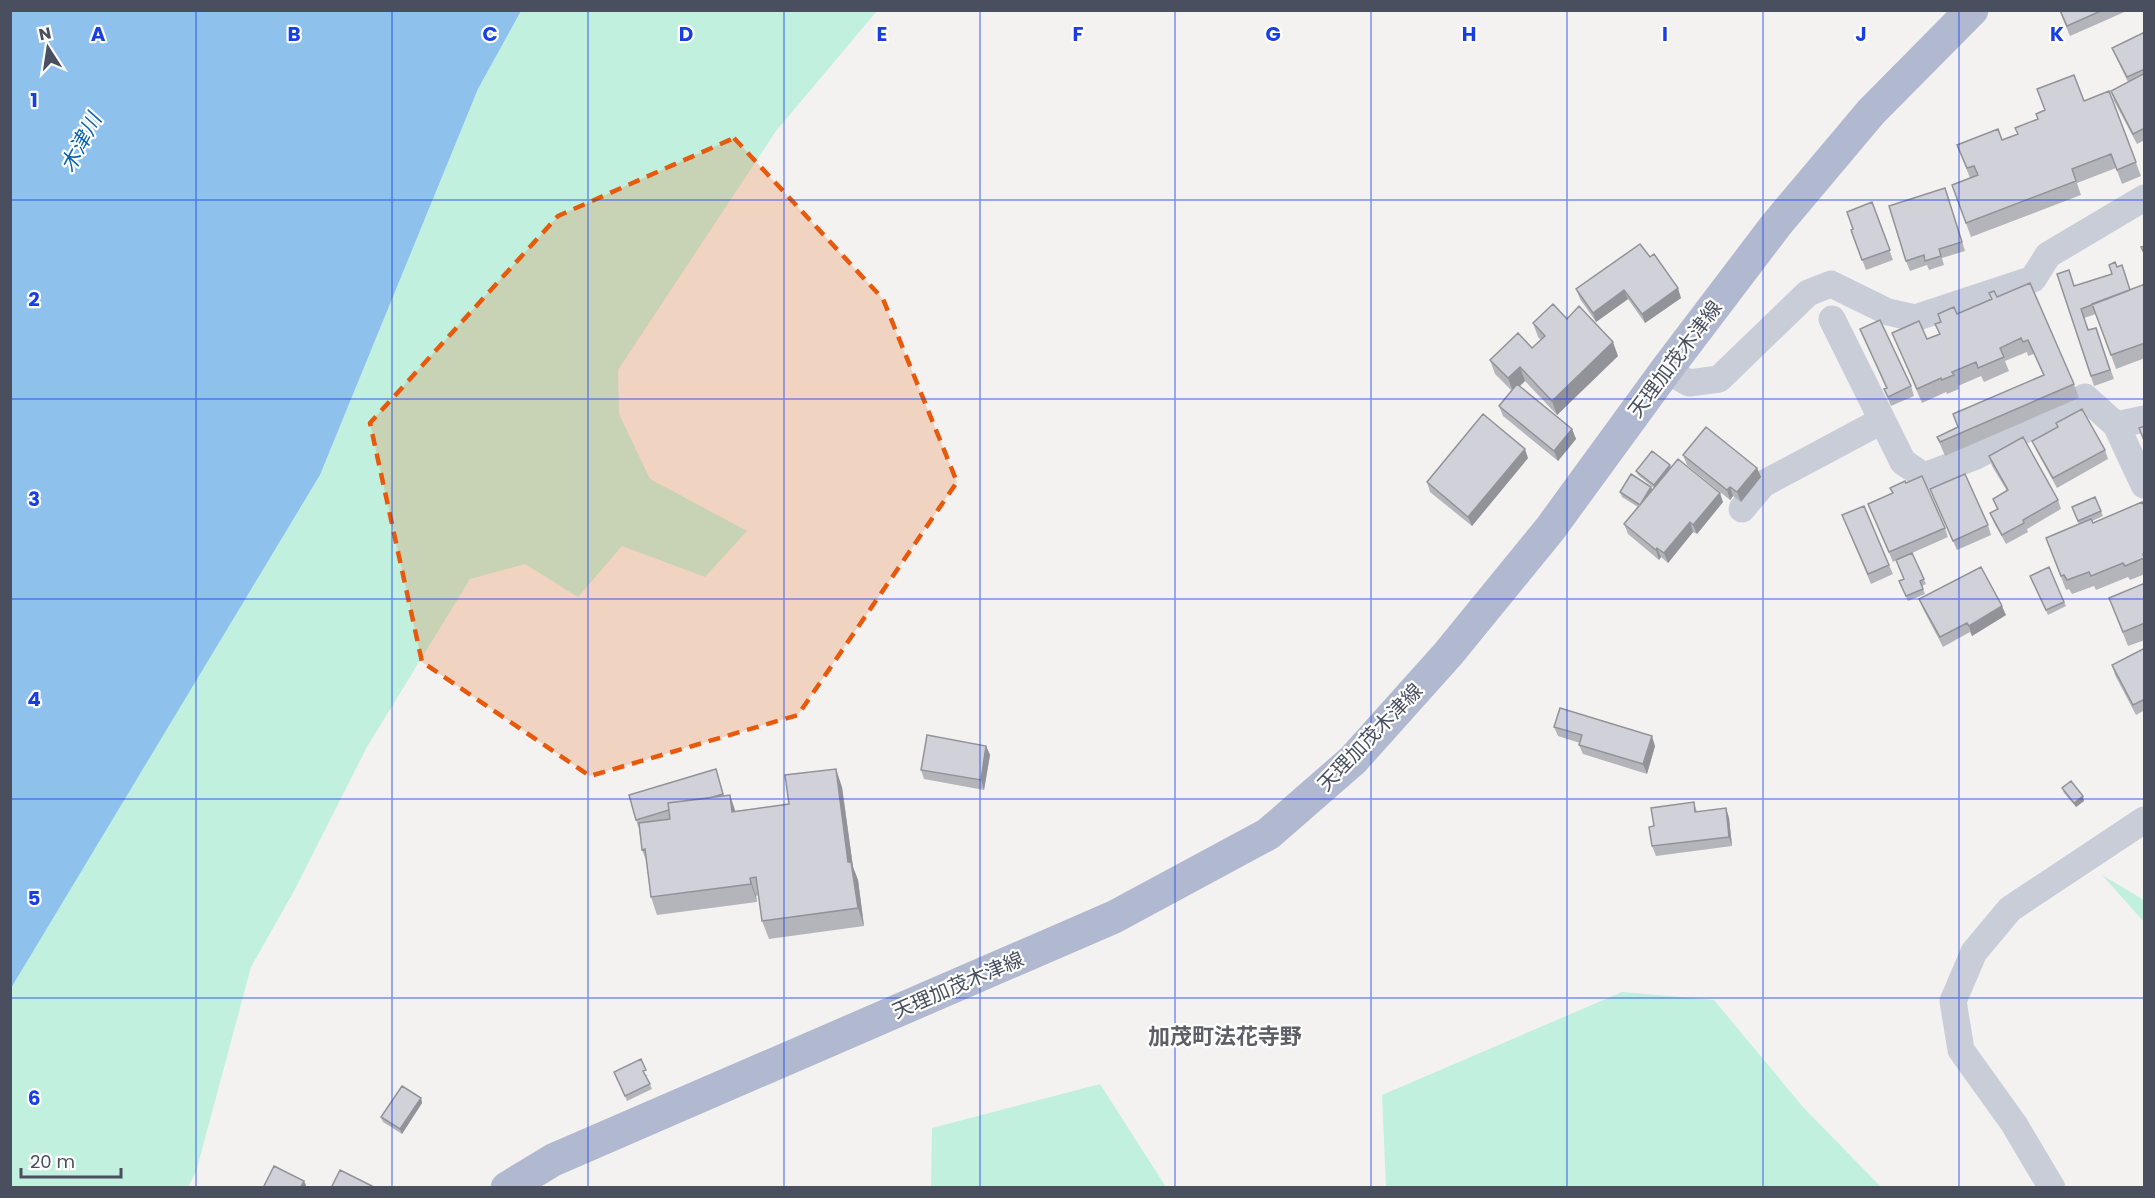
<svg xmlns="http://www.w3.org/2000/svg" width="2155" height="1198" viewBox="0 0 2155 1198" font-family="Poppins,'Noto Sans JP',sans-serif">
<rect width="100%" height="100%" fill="#f4f2f1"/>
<!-- green -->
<path fill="#c1f0df" d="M521 11H877L776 131 618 370 619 414 650 479 747 531 705 577 622 546 578 597 525 564 470 579 367 747 294 891 251 967 196 1172 188 1187H11L10 988 320 475 478 89Z
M2102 875 2144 900V922Z
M1622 992 1714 1000 1803 1107 1881 1187H1386L1382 1095Z
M1100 1084 1166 1187H931L932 1128Z"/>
<!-- water -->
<path fill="#8ec2ed" d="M11 10 521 11 478 89 320 475 11 988Z"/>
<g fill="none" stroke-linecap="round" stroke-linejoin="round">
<!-- minor -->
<path stroke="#c8cdd8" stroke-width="27" d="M1832 319 1903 462 1924 476 1974 457 2085 397 2116 425 2144 419
M1666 370 1689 383 1719 379 1808 293 1831 284 1888 312 1915 318 2033 279 2048 255 2144 198
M2116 425 2144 485
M1742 509 1763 484 1881 421
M2052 1188 2014 1124 1961 1050 1953 1001 1974 952 2010 909 2144 820"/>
<!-- primary -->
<path stroke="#b1b9d0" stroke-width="33" d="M507 1188 553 1160 1114 917 1268 834 1353 760 1448 654 1550 529 1666 370 1776 225 1871 112 1972 10"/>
</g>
<!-- wall -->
<path fill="#b4b5bb" d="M2059 10H2129L2070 36Z
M2145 32V140L2137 144 2114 101 2111 91 2128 82 2116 57 2112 48Z
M2109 91 2141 176 2122 184 2116 168 2077 183 2081 195 1971 237 1952 185 1970 178 1957 145 2002 140 2018 134 2084 101Z
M1945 188 1965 251 1942 258 1944 265 1929 270 1927 265 1910 271 1906 261Z
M1872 202 1893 260 1866 270 1851 230 1853 229Z
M1640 244 1681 298 1645 323 1628 299 1596 322 1580 299 1576 289Z
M2117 267 2130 290 2145 284V358L2116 369 2096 314 2084 318 2089 330 2096 328 2114 379 2094 386 2057 274 2074 286 2112 274Z
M1997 297 2074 384 2079 398 1945 456 1937 437 1958 427 1953 414 2043 375 2034 354 2028 356 2027 352 2005 361 2009 371 1984 382 1981 376 1958 386 1959 389 1947 394 1946 392 1922 403 1892 333 1927 339 1939 334 1935 324 1941 322 1938 314H1957Z
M1567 319 1618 356 1557 415 1525 381 1520 386 1572 429 1576 439 1558 461 1503 416 1499 406 1512 391 1495 374 1490 360 1532 348 1541 340 1538 337 1533 323Z
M1860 329 1911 386 1914 396 1891 406 1884 389 1886 388Z
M2058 427 2105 450 2108 459 2057 488 2036 450 2032 441Z
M1683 455 1757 468 1761 477 1741 502 1733 496 1730 500 1687 465Z
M1989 456 2058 500 2061 509 2027 529 2028 532 2006 544 1994 523 1990 513 1997 510 1993 499 2007 491 1992 466Z
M1528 458 1472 526 1430 492 1427 482Z
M1671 467 1723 502 1697 534 1693 532 1668 563 1661 557 1659 560 1628 534 1624 524 1638 507 1622 497 1620 492 1651 487 1652 490 1654 488 1638 475 1636 471Z
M1906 483 1945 528 1948 537 1912 553 1926 584 1922 586 1925 594 1908 601 1901 586 1904 579 1897 560 1893 562 1868 504 1892 493 1890 488Z
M1930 489 1988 525 1991 535 1957 550Z
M2072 507 2101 511 2103 516 2092 521 2093 523 2145 508V574L2130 580 2128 577 2096 590 2094 586 2072 594 2069 589 2066 590 2046 538 2079 524Z
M1842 515 1889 565 1893 574 1871 584Z
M2030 576 2064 602 2066 606 2048 615Z
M2145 583V640L2128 646 2109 598Z
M1919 599 2006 615 1972 636 1970 632 1943 647 1923 609Z
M2145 648V710L2136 715 2115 675 2112 665Z
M1554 727 1655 746 1647 774 1583 754 1579 745 1580 743 1558 736Z
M986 746 990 755 984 790 924 779 921 770Z
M716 769 724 796 735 811 789 804 842 787 853 867 858 880 864 926 769 939 762 921 759 895 756 896 757 902 657 915 651 897 646 860 642 850 639 829 636 820Z
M2062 788 2084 801 2076 807 2064 793Z
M1694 802 1697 812 1726 808 1729 818 1732 846 1656 856 1652 846 1654 826Z
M614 1072 648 1075 646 1076 652 1089 627 1101Z
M421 1098 422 1103 402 1134 383 1122 381 1117Z"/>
<!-- shaded-wall -->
<path fill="#929398" d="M1678 288 1681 298 1645 323 1642 314Z
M1624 290 1628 299 1596 322 1593 313Z
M1613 342 1618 356 1557 415 1552 401Z
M1520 367 1525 381 1513 392 1508 378Z
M1572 429 1576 439 1558 461 1554 451Z
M1525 449 1528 458 1472 526 1468 517Z
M1670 465 1672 470 1656 490 1654 485Z
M1757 468 1761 477 1741 502 1737 492Z
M1651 487 1653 492 1641 509 1640 505Z
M1730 487 1733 496 1730 500 1727 490Z
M1720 493 1723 502 1697 534 1693 525Z
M1690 522 1693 532 1668 563 1664 553Z
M1657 548 1661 557 1659 560 1656 550Z
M2002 606 2006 615 1972 636 1969 626Z
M1652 736 1655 746 1647 774 1643 764Z
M986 746 990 755 984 790 981 780Z
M836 769 842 787 853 867 858 880 864 926 858 908 848 862Z
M730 795 736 813 732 812Z
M2083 796 2084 801 2076 807 2074 803Z
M1726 808 1729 818 1732 846 1729 837Z
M750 878 756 896 757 902 751 884Z
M421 1098 422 1103 402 1134 400 1129Z
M304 1181 306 1185 305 1188H300Z"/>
<!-- building -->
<path fill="#d1d2d9" stroke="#929398" stroke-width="1.5" d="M2060 10H2103L2067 26Z
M2145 32V69L2127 77 2112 48Z
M2145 73V128L2133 134 2111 91Z
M2074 75 2084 101 2109 91 2136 162 2117 170 2111 154 2072 169 2076 181 1966 223 1952 185 1978 175 1974 166 1967 168 1957 145 1998 129 2002 140 2018 134 2015 128 2038 119 2036 114 2045 110 2037 89Z
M1945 188 1962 242 1939 249 1941 256 1925 261 1924 255 1906 261 1889 206Z
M1872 202 1890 250 1862 260 1851 230 1853 229 1847 212Z
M1640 244 1650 257 1654 254 1678 288 1642 314 1624 290 1593 313 1576 289Z
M2145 246V255L2141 247Z
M2115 262 2117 267 2122 265 2130 290 2081 309 2088 330 2096 328 2110 370 2091 376 2057 274 2069 270 2074 286 2112 274 2109 265Z
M2030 283 2074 384 1940 442 1937 437 1958 427 1953 414 2044 375 2028 340 2023 342 2021 338 2000 348 2004 357 1978 368 1976 362 1952 372 1954 375 1942 380 1941 378 1917 389 1892 333 1919 321 1927 339 1940 334 1935 324 1941 322 1938 314 1954 307 1957 314 1992 299 1989 293 1994 291 1997 297Z
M2145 284V343L2111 355 2092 304Z
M1553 304 1567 319 1579 306 1613 342 1552 401 1520 367 1508 378 1490 360 1518 333 1532 348 1545 336 1533 323Z
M1880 320 1911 386 1888 397 1884 389 1887 388 1860 329Z
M1517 384 1572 429 1554 451 1499 406Z
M2082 409 2105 450 2053 478 2032 441 2058 427 2056 423Z
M1483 414 1525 449 1468 517 1427 482Z
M2145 426V443L2139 428Z
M1706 427 1757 468 1737 492 1730 487 1727 490 1683 455Z
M2023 437 2058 500 2023 520 2024 523 2002 535 1990 513 1998 509 1993 499 2008 490 1989 456Z
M1652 451 1670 465 1654 485 1636 471Z
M1678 459 1720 493 1693 525 1690 522 1664 553 1657 548 1656 550 1624 524Z
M1631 474 1651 487 1640 505 1620 492Z
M1965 474 1988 525 1953 541 1930 489Z
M1922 476 1945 528 1889 552 1868 504 1893 493 1890 488 1905 481 1906 483Z
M2095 497 2101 511 2078 521 2072 507Z
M2142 502 2145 508V554H2143L2144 558 2125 566 2123 563 2091 576 2089 572 2067 580 2064 575 2061 576 2046 538 2091 519 2093 523Z
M1864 506 1889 565 1868 574 1842 515Z
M1912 553 1924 579 1920 581 1923 589 1906 596 1899 581 1904 579 1896 560Z
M1981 567 2002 606 1969 626 1967 623 1940 637 1919 599Z
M2049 567 2064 602 2046 610 2030 576Z
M2145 583V623L2123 632 2109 598Z
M2145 648V699L2133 705 2112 665Z
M1560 708 1652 736 1643 764 1579 745 1582 735 1554 727Z
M927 735 986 746 981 780 921 770Z
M716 769 723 794 709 798 668 803 669 810 636 820 629 795Z
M836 769 848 862H851L858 908 762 921 756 877 750 878 751 884 651 897 645 849 642 850 639 823 670 819 668 803 730 795 732 812 789 804 785 775Z
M2071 781 2083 796 2074 803 2062 788Z
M1694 802 1695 812 1726 808 1729 837 1652 846 1649 827 1654 826 1651 808Z
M641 1059 646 1070 643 1071 650 1084 625 1096 614 1072Z
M402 1086 421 1098 400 1129 381 1117Z
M274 1166 304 1181 300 1188H263Z
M340 1170 376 1188H331Z"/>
<!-- marked area -->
<path fill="#e8590c" fill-opacity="0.2" stroke="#e8590c" stroke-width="4.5" stroke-dasharray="12 8" stroke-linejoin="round" d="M734 138 883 299 957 482 798 715 590 776 422 662 370 423 558 216Z"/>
<!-- grid -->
<path fill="none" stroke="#183fe7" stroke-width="1.5" stroke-opacity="0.55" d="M196 10V1188M392 10V1188M588 10V1188M784 10V1188M980 10V1188M1175 10V1188M1371 10V1188M1567 10V1188M1763 10V1188M1959 10V1188M10 200H2144M10 399H2144M10 599H2144M10 799H2144M10 998H2144"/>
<g text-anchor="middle" stroke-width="4.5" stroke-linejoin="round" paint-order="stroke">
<!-- street labels -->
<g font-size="20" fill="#494f5f" stroke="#fff">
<text transform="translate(1675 359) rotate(-53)" y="7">天理加茂木津線</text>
<text transform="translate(1370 737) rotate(-46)" y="7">天理加茂木津線</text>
<text transform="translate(958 985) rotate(-23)" y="7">天理加茂木津線</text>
</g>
<!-- water labels -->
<g font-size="21" font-style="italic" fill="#0b64b0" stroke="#fff">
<text transform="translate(81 143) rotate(-62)" y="7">木津川</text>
</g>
<!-- quarter labels -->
<g font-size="22" font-weight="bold" fill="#5e5f66" stroke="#fff">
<text x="1225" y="1044">加茂町法花寺野</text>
</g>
</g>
<g font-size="20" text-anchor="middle" font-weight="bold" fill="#183fe7" stroke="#fff" stroke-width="4.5" stroke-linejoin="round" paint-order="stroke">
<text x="98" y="41">A</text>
<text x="294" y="41">B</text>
<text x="490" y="41">C</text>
<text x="686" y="41">D</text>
<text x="882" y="41">E</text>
<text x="1078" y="41">F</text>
<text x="1273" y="41">G</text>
<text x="1469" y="41">H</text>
<text x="1665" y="41">I</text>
<text x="1861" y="41">J</text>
<text x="2057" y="41">K</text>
<text x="34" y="107">1</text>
<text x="34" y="306">2</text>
<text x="34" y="506">3</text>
<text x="34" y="706">4</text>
<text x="34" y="905">5</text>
<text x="34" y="1105">6</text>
</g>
<!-- border -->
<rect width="2155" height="1198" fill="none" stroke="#494f5f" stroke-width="24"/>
<!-- north arrow -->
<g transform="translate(48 48) rotate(348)" stroke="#ffffff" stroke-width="4.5" paint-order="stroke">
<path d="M0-4.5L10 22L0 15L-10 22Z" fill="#494f5f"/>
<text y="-9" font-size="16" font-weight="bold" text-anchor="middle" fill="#494f5f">N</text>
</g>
<!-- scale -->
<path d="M21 1168v9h100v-9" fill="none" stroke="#494f5f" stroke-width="3"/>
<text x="30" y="1168" font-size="18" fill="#494f5f" stroke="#ffffff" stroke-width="4.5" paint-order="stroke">20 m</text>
</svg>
